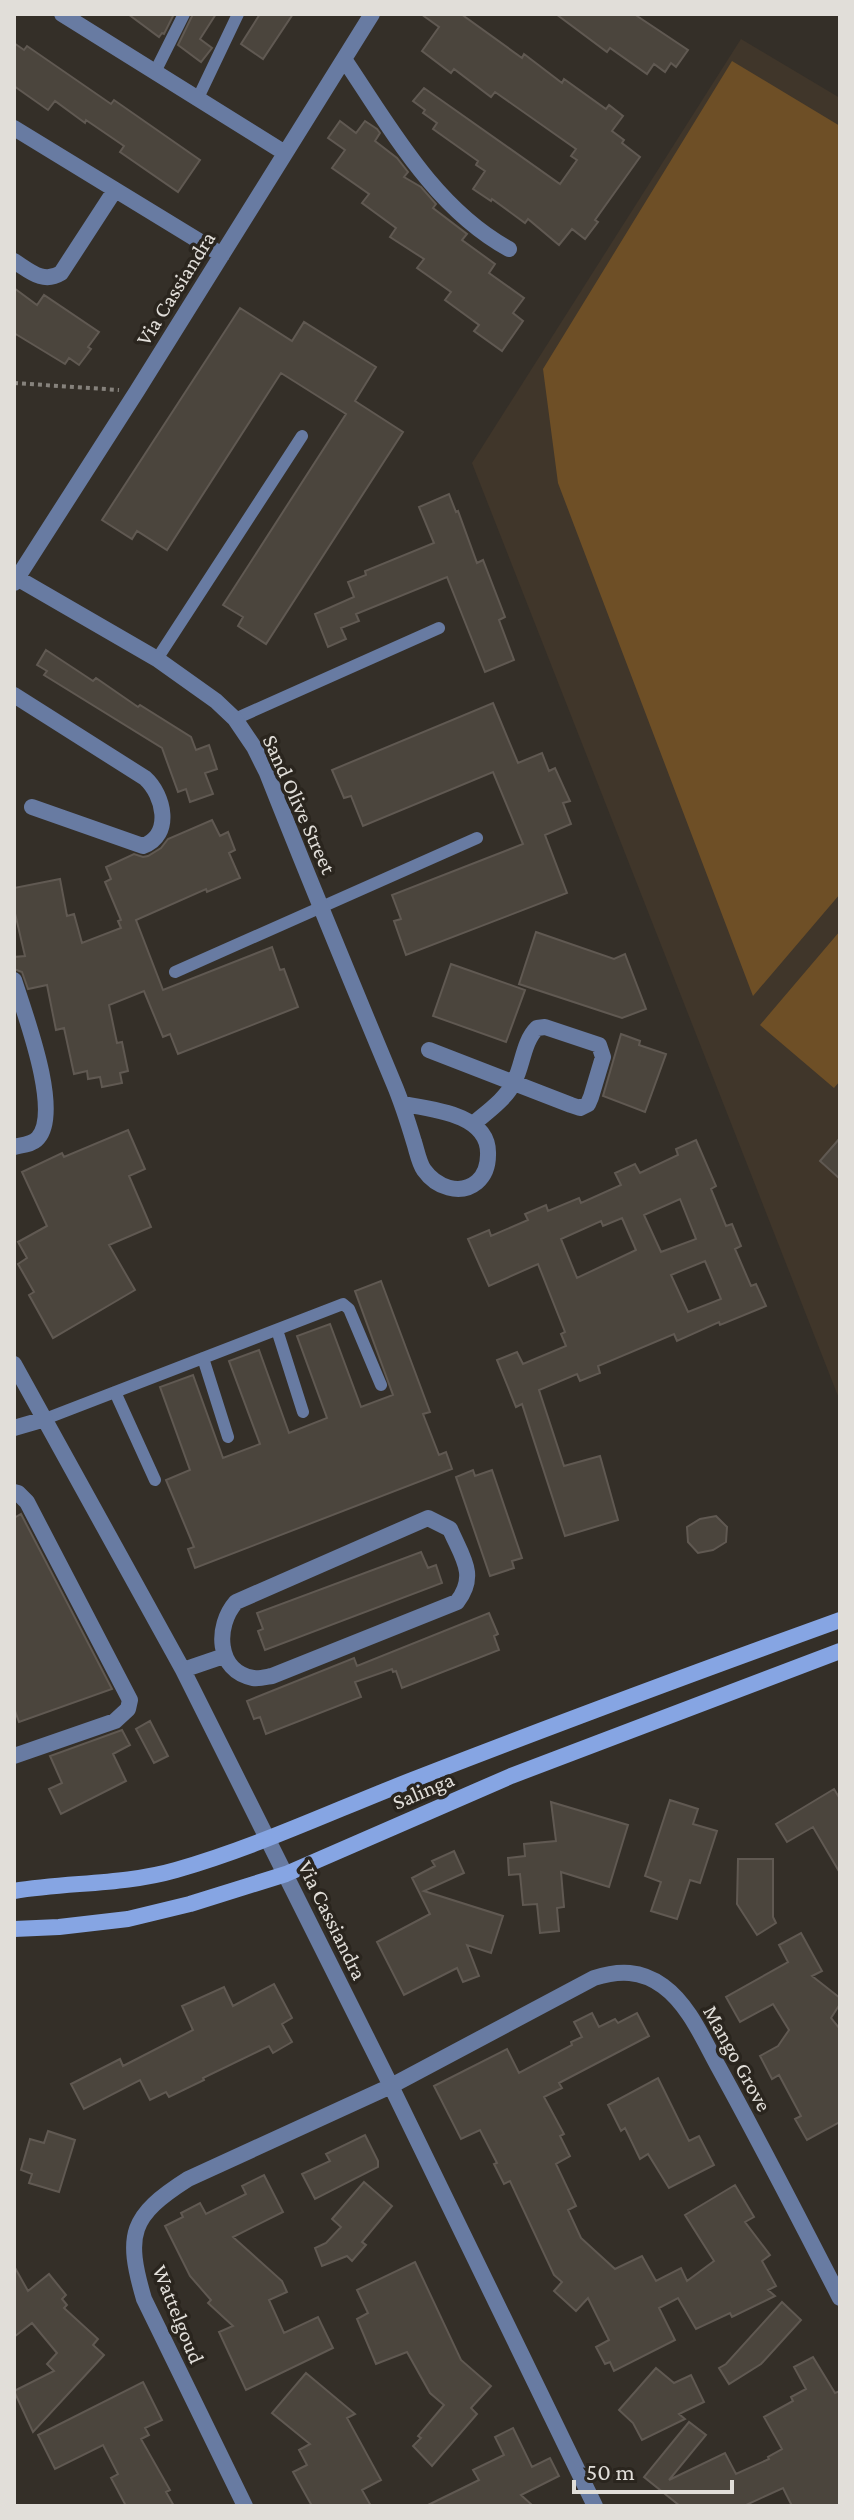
<svg xmlns="http://www.w3.org/2000/svg" width="854" height="2520" viewBox="0 0 854 2520" font-family="'Crimson Pro',serif">
<rect width="100%" height="100%" fill="#342f28"/>
<!-- built -->
<path fill="#40362a" d="M741 39 840 98V1401L472 463Z"/>
<!-- green -->
<path fill="#6e4f26" d="M732 61 840 126V894L753 996 558 483 543 369Z
M840 931V1081L834 1088 760 1025Z"/>
<!-- building -->
<path fill="#4b453d" stroke="#605952" stroke-width="2" fill-rule="evenodd" d="M128 14H174L164 34 162 33 159 37Z
M193 14H216L200 39 212 48 201 62 178 45Z
M260 14H293L263 59 241 44Z
M421 14H461L522 58 524 54 562 83 564 79 606 109 609 105 623 116 612 131 624 140 622 143 640 157 595 220 598 222 585 239 572 229 559 245 528 219 525 223 492 199 491 201 473 189 485 171 476 165 478 161 433 129 437 123 423 113 425 110 413 101 424 88 560 184 577 160 571 156 576 149 495 92 491 97 454 69 451 73 422 51 439 27Z
M556 14H634L688 50 676 67 671 63 665 72 654 64 647 74 610 48 607 52Z
M14 43 24 50 27 46 111 104 114 100 200 160 178 192 120 152 124 146 86 120 85 123 55 101 48 110 14 86Z
M340 121 356 133 365 121 377 129 380 133 375 141 397 158 408 172 404 177 421 187 436 204 433 208 467 234 462 240 495 264 489 273 524 298 513 313 523 321 502 351 474 331 479 325 445 300 451 292 417 268 424 259 390 237 396 228 362 203 369 194 332 168 345 150 328 138Z
M14 288 37 305 44 295 99 332 88 347 91 349 79 365 69 358 65 364 14 333Z
M240 308 292 341 304 322 376 367 355 401 403 432 266 644 238 626 243 617 223 605 346 414 281 373 167 550 137 531 132 539 102 520Z
M449 494 456 512 458 511 477 563 483 560 505 617 499 620 514 660 485 672 447 577 356 614 359 621 341 628 346 639 328 647 315 614 354 597 348 582 366 575 365 571 434 543 419 507Z
M46 650 93 681 96 678 138 707 140 705 191 737 196 750 209 745 217 769 205 773 213 794 190 802 186 789 178 792 162 748 44 675 47 671 37 665Z
M493 703 518 763 542 753 549 771 555 768 570 801 563 803 571 824 545 835 567 893 406 955 394 921 401 919 392 895 523 844 493 772 363 826 351 796 344 798 332 770Z
M212 820 220 836 228 832 235 850 229 853 240 878 207 892 206 889 136 920 163 990 272 947 280 970 284 969 298 1007 178 1054 170 1034 163 1037 144 991 109 1005 117 1043 122 1042 128 1071 120 1073 122 1083 102 1087 100 1077 88 1079 87 1071 74 1074 64 1028 56 1030 47 985 28 989 22 972 14 969V957L25 956 14 909V888L60 879 67 916 74 914 82 943 121 928 118 921 121 920 105 882 111 879 106 867 134 854 143 857 148 856 161 848 168 839Z
M536 932 614 959 625 954 646 1009 622 1018 519 984Z
M451 964 525 990 506 1042 433 1016Z
M621 1034 640 1041 639 1045 666 1054 645 1112 603 1096Z
M128 1130 145 1169 129 1176 151 1227 109 1245 135 1290 53 1338 29 1295 34 1292 18 1264 27 1258 18 1242 47 1226 22 1172 62 1153 64 1157Z
M840 1138V1179L820 1161Z
M696 1140 716 1186 711 1189 726 1226 732 1224 741 1246 735 1249 751 1286 756 1284 766 1306 720 1325 719 1322 677 1341 674 1334 598 1366 600 1373 580 1381 577 1374 539 1390 564 1466 600 1456 618 1520 565 1536 522 1404 516 1407 497 1360 517 1352 523 1364 566 1346 561 1334 565 1332 538 1264 489 1286 468 1239 489 1230 491 1236 528 1220 525 1214 546 1205 548 1211 579 1198 581 1203 621 1185 615 1173 635 1164 640 1173 678 1155 676 1149ZM680 1199 696 1239 661 1252 644 1215ZM622 1218 636 1250 577 1278 561 1239 601 1221 603 1226ZM705 1261 721 1299 688 1312 671 1275Z
M381 1281 430 1412 423 1414 439 1455 446 1452 452 1469 195 1568 188 1549 194 1547 166 1480 190 1470 160 1387 193 1375 223 1458 260 1444 229 1361 259 1350 289 1433 327 1418 297 1336 330 1324 361 1407 393 1395 355 1291Z
M473 1470 475 1476 492 1470 522 1558 512 1561 514 1568 490 1576 456 1477Z
M21 1514 112 1689 19 1722 14 1708V1518Z
M716 1516 727 1527 726 1542 713 1550 698 1553 688 1542 687 1527 700 1519Z
M421 1552 428 1568 436 1565 442 1583 265 1650 258 1631 263 1629 257 1613Z
M489 1613 498 1634 494 1636 499 1650 402 1688 396 1671 393 1672 392 1669 355 1682 361 1697 266 1734 260 1717 254 1719 247 1701 354 1658 357 1666Z
M150 1721 168 1756 154 1763 136 1729Z
M122 1730 130 1745 113 1754 126 1781 61 1814 49 1789 62 1783 50 1756Z
M834 1789 840 1799V1873L813 1827 787 1842 776 1824Z
M670 1800 698 1809 693 1824 717 1831 700 1883 690 1880 677 1919 651 1911 661 1882 645 1876Z
M551 1802 628 1825 609 1887 561 1872 564 1907 557 1908 559 1931 540 1933 537 1904 523 1905 520 1874 509 1875 508 1858 525 1856 524 1844 556 1841Z
M454 1851 464 1873 424 1891 503 1916 491 1953 467 1945 479 1976 463 1982 457 1968 404 1995 377 1942 430 1914 412 1878 435 1866 432 1861Z
M738 1859H773V1917L776 1923 757 1935 737 1904Z
M801 1933 822 1971 812 1976 840 1998V2004L831 2018 840 2029V2122L807 2140 795 2119 801 2116 779 2075 772 2079 760 2056 778 2046 789 2030 773 2004 740 2022 726 1997 788 1962 779 1945Z
M274 1984 292 2018 282 2024 292 2042 273 2053 269 2046 203 2078 204 2080 169 2097 166 2092 150 2100 140 2080 84 2109 71 2084 120 2059 123 2066 193 2030 182 2006 224 1987 233 2006Z
M592 2013 599 2027 615 2019 618 2023 637 2013 649 2036 559 2083 562 2088 544 2097 564 2134 560 2136 570 2156 556 2164 576 2206 568 2210 581 2238 615 2269 642 2256 656 2281 681 2268 687 2281 714 2261 685 2215 735 2185 754 2217 745 2222 770 2255 762 2261 776 2286 768 2290 775 2296 732 2317 730 2313 696 2329 678 2298 659 2308 675 2340 614 2371 610 2362 605 2364 596 2347 609 2340 588 2298 576 2311 554 2291 562 2282 554 2275 510 2181 504 2184 494 2164 497 2163 480 2130 461 2139 434 2086 507 2049 519 2073 572 2045 571 2042 582 2037 574 2022Z
M658 2078 689 2141 699 2136 714 2165 669 2188 648 2154 640 2159 625 2128 621 2131 608 2105Z
M48 2131 75 2140 59 2192 29 2183 32 2174 21 2170 30 2139 44 2143Z
M365 2135 378 2161V2167L315 2199 302 2174 330 2161 326 2154Z
M264 2175 283 2212 233 2237 282 2281 287 2292 269 2300 284 2333 318 2317 333 2348 246 2390 219 2332 233 2326 208 2303 211 2300 190 2276 165 2226 183 2217 181 2213 200 2203 206 2214 246 2194 242 2186Z
M364 2182 392 2206 362 2242 366 2245 352 2261 347 2256 322 2266 315 2248 326 2243 341 2227 332 2219Z
M415 2262 461 2360 491 2386 471 2408 477 2414 432 2466 413 2446 421 2438 418 2436 444 2405 430 2393 407 2352 376 2364 357 2319 368 2313 357 2290Z
M14 2266 28 2291 49 2274 66 2295 62 2299 67 2305 64 2308 98 2339 93 2345 104 2355 33 2432 14 2391 54 2371 47 2364 57 2353 32 2323 14 2337Z
M782 2302 801 2320 761 2364 729 2384 719 2368 726 2364Z
M813 2357 835 2393 840 2391V2506H792L783 2488 744 2506H680L644 2477 689 2422 706 2435 669 2480 725 2453 736 2474 769 2459 768 2457 782 2449 764 2417 793 2401 791 2397 806 2389 794 2367Z
M656 2368 674 2383 691 2375 704 2402 679 2414 685 2419 642 2440 633 2423 619 2410Z
M306 2373 355 2414 347 2418 381 2480 362 2490 371 2506H312L293 2472 307 2465 299 2450 310 2444 272 2413Z
M143 2382 162 2420 145 2428 149 2435 141 2439 170 2490 166 2492 174 2506H126L111 2478 118 2474 103 2445 55 2469 38 2435Z
M513 2428 532 2467 550 2458 559 2476 521 2495 533 2506H426L479 2480 473 2470 504 2455 495 2437Z"/>
<g fill="none" stroke-linecap="round" stroke-linejoin="round">
<!-- path -->
<path stroke="#86827c" stroke-width="4" stroke-dasharray="4 4" stroke-linecap="butt" d="M14 383 119 390"/>
<!-- lane -->
<path stroke="#687ba2" stroke-width="12" d="M155 72 184 14
M198 98 238 14
M157 659 302 436
M235 719 439 628
M175 972 477 838
M277 1330 303 1412
M203 1358 228 1437
M115 1392 155 1480
M45 1419 343 1304 349 1309 381 1385"/>
<!-- street -->
<path stroke="#687ba2" stroke-width="16" d="M62 14 285 153
M344 59C390 127 434 208 509 249
M14 128 222 255
M14 261C30 271 43 284 61 273L115 190
M17 578 157 659 216 701 235 719 254 747 267 773C308 877 351 981 394 1084 402 1103 408 1122 414 1142 417 1151 419 1163 424 1170 436 1187 460 1196 477 1182 485 1175 488 1165 488 1155 490 1114 431 1109 402 1104
M14 583 137 391 372 14
M14 695 145 778C164 795 173 835 143 846L32 807
M14 980C24 1012 62 1111 38 1138 32 1145 21 1145 14 1147
M429 1050 571 1105 580 1108 588 1104 591 1097 603 1057 599 1045 545 1027 537 1028C523 1042 523 1065 514 1082 506 1099 487 1112 473 1124
M14 1364 183 1670 391 2086 595 2506
M14 1428 45 1419
M14 1492 18 1493 27 1502 130 1700 128 1709 115 1721 14 1756
M428 1518 450 1529C462 1557 478 1575 457 1602L272 1676C266 1677 259 1679 253 1678 216 1671 215 1626 236 1602Z
M183 1670 224 1656
M245 2506 144 2299C125 2234 130 2216 188 2179L391 2086 594 1978C619 1970 641 1970 663 1986 689 2005 703 2039 718 2066 760 2142 800 2220 840 2298"/>
<!-- secondary -->
<path stroke="#86a5e3" stroke-width="16" d="M14 1891C68 1882 124 1885 176 1870 260 1846 339 1808 420 1777 559 1723 699 1671 840 1620
M14 1929 59 1927 128 1919 190 1904 286 1874 511 1776 840 1651"/>
</g>
<g text-anchor="middle" stroke-width="7" stroke-linejoin="round" paint-order="stroke">
<!-- street labels -->
<g font-size="22" fill="#e1ded9" stroke="#2a251e">
<text transform="translate(175 288) rotate(-58)" y="8">Via Cassiandra</text>
<text transform="translate(300 804) rotate(66)" y="8">Sand Olive Street</text>
<text transform="translate(423 1790) rotate(-23)" y="8">Salinga</text>
<text transform="translate(333 1920) rotate(64)" y="8">Via Cassiandra</text>
<text transform="translate(738 2058) rotate(61)" y="8">Mango Grove</text>
<text transform="translate(179 2314) rotate(68)" y="8">Wattelgoud</text>
</g>
</g>
<!-- border -->
<rect width="854" height="2520" fill="none" stroke="#e1ded9" stroke-width="32"/>
<!-- scale -->
<path d="M574 2480v12h158v-12" fill="none" stroke="#e1ded9" stroke-width="4"/>
<text x="586" y="2480" font-size="24" fill="#e1ded9" stroke="#2a251e" stroke-width="6" paint-order="stroke">50 m</text>
</svg>
